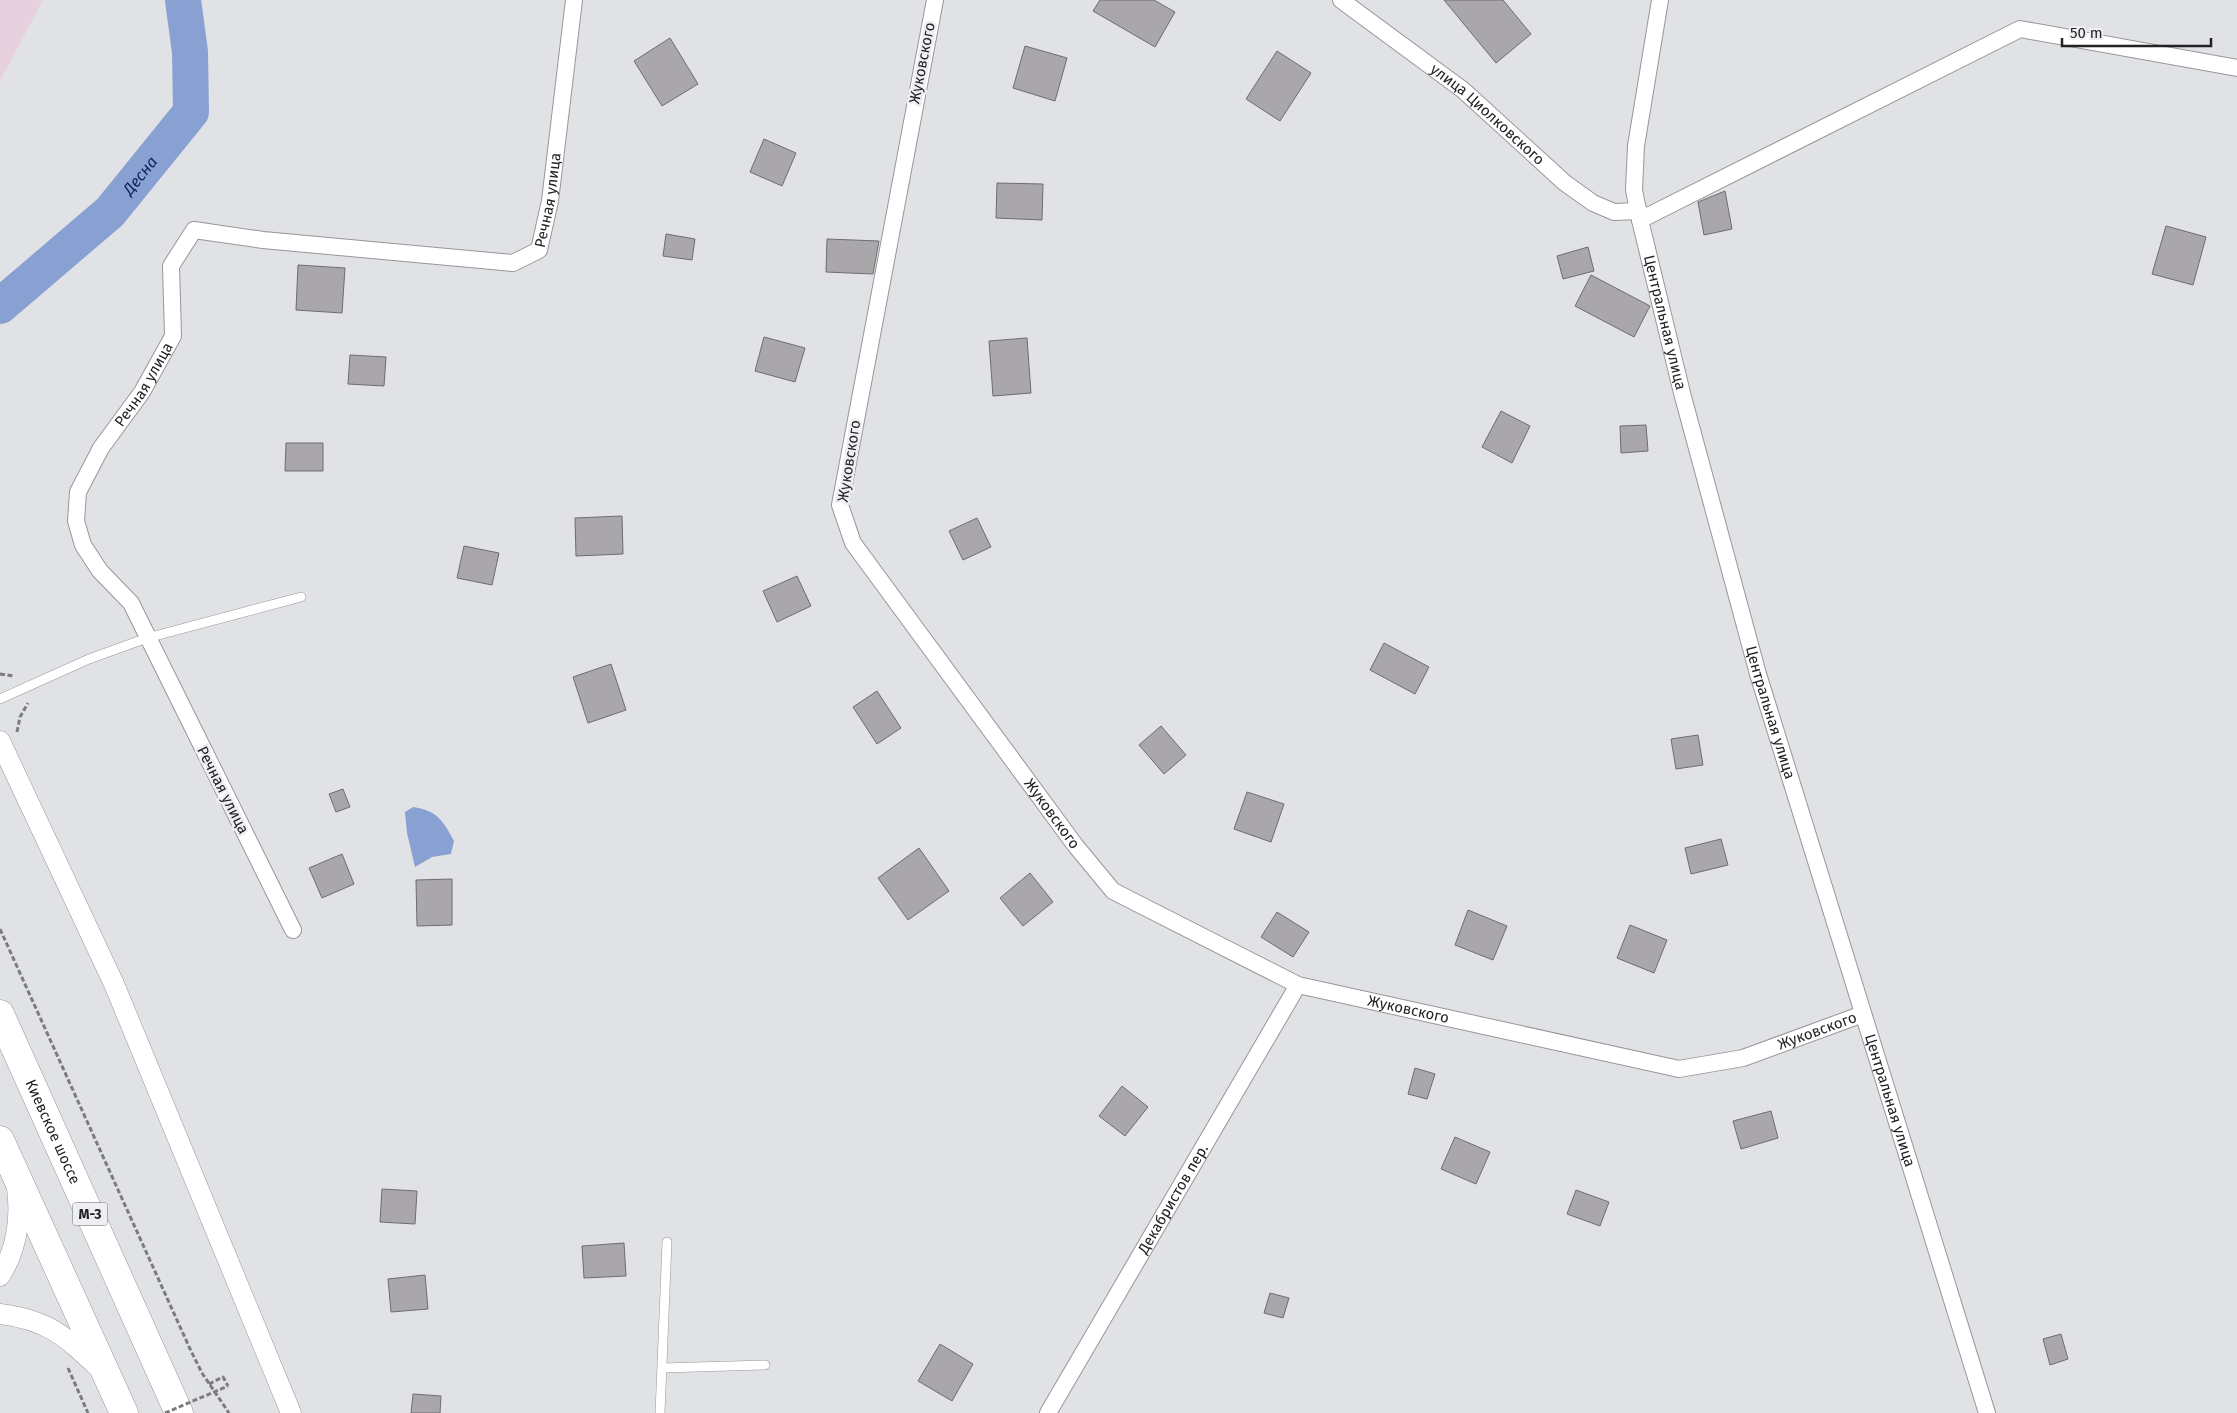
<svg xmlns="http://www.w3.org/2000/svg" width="2237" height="1413" viewBox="0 0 2237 1413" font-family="'Fira Sans',sans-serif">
<rect width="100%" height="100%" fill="#e1e2e5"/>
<!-- commercial -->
<path fill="#e7d1df" d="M0 0H43L0 81Z"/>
<!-- water -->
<path fill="#89a1d2" d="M413 807C436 810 443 820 454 841L451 854 432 857 415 867 407 833 405 812Z"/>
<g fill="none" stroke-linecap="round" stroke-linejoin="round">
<!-- river -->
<path stroke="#89a1d2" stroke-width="36" id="s1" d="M0 306 110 212 191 112 190 52 183 0"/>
</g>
<!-- building -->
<path fill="#a9a7aa" stroke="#6e6c6f" d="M1100 0H1154L1175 12 1155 47 1093 11Z
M1444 0H1503L1531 34 1496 63Z
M670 38 698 84 662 106 634 61Z
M1025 46 1067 58 1055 101 1013 88Z
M1277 51 1311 73 1280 121 1246 99Z
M764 139 796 153 782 186 750 172Z
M997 183 1043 184 1042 220 996 218Z
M1725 191 1732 229 1704 235 1698 202Z
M2166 226 2206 237 2193 285 2152 274Z
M666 234 695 239 692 260 663 256Z
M827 239 879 241 873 274 826 272Z
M1588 247 1594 271 1563 279 1557 256Z
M298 265 345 268 342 313 296 310Z
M1591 275 1650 306 1634 337 1575 306Z
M764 337 805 348 795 382 755 371Z
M1027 338 1031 393 993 396 989 341Z
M350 355 386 357 384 386 348 384Z
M1501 411 1530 426 1512 463 1482 447Z
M1646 425 1648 451 1621 453 1620 426Z
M286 443H323V471H285Z
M622 516 623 554 576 556 575 518Z
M977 518 991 547 963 560 949 531Z
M464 546 499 553 492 585 457 578Z
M797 576 811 606 777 622 763 591Z
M1384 643 1429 667 1415 694 1370 670Z
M611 664 626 710 588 723 573 677Z
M877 691 901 728 877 744 853 707Z
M1161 726 1186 755 1164 774 1139 745Z
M1698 735 1703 765 1676 769 1671 739Z
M343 789 350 807 336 812 329 794Z
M1247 792 1284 804 1271 842 1234 829Z
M1721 839 1728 865 1691 874 1685 848Z
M919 848 949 891 908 920 878 878Z
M342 854 354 884 322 898 309 868Z
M1030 873 1053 902 1023 926 1000 898Z
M452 879V925L417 926 416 880Z
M1468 910 1507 926 1493 960 1455 945Z
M1277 912 1309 932 1293 957 1261 937Z
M1630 925 1667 940 1654 973 1617 958Z
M1415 1068 1435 1074 1427 1099 1408 1094Z
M1122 1086 1148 1107 1125 1136 1099 1116Z
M1771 1111 1778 1138 1741 1149 1733 1121Z
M1455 1137 1490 1152 1476 1184 1441 1169Z
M382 1189 417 1191 415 1224 380 1222Z
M1576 1190 1609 1202 1600 1226 1567 1214Z
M624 1243 626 1276 584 1278 582 1246Z
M425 1275 428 1309 391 1312 388 1279Z
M1270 1293 1289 1298 1283 1318 1264 1313Z
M2061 1334 2068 1359 2050 1365 2043 1339Z
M940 1344 973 1364 952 1401 918 1381Z
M413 1394 441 1396 440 1413H411Z"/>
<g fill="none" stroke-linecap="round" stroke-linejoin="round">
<defs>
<path id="service" d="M0 699 89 659 147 638 301 597
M662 1368 765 1365
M660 1413 667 1242"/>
<g id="minor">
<path id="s2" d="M935 0 840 505 853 543 1075 845 1113 891 1298 985 1679 1069 1743 1058 1863 1014"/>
<path id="s3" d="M1341 0 1463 90 1565 183 1593 203 1614 212 1639 211"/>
<path id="s4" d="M1660 0 1636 146 1634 190 1640 220 1682 393 1758 674 1987 1413"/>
<path d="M1640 220 2020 29 2237 68"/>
<path id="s5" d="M293 930 131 603 100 571 83 545 76 521 78 492 101 448 142 392 173 336 171 266 194 230 263 240 513 263 539 250 550 201 574 0"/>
<path id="s6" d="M1048 1413 1298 985"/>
</g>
<path id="tertiary" d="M0 741 114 984 291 1413
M0 1276C17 1249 21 1219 17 1188
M0 1314C49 1320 66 1337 100 1369"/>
<g id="trunk">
<path id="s7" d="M0 1014 179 1413"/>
<path d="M0 1140 124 1413"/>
</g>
</defs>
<!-- service casing -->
<use href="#service" stroke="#969799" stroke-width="10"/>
<!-- minor casing -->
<use href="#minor" stroke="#969799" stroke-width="18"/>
<!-- tertiary casing -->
<use href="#tertiary" stroke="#969799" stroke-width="21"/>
<!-- trunk casing -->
<use href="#trunk" stroke="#969799" stroke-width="29"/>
<!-- path -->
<path stroke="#7b7c7e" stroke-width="3" stroke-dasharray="5 2.5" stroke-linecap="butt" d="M0 674 14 676
M17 732 20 717 28 703
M0 929 191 1351 202 1373 229 1413
M68 1368 88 1413
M209 1384 223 1377 228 1386"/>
<!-- service -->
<use href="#service" stroke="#fff" stroke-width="9"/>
<!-- minor -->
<use href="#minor" stroke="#fff" stroke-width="16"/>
<!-- tertiary -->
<use href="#tertiary" stroke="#fff" stroke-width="20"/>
<!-- trunk -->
<use href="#trunk" stroke="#fff" stroke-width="28"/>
<!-- path-bridge -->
<path stroke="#7b7c7e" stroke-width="3" stroke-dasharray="5 2.5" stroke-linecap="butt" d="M165 1413 228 1386"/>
</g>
<g text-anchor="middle" stroke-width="5" stroke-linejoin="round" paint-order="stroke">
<!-- shield labels -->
<rect fill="#eeeff2" stroke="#606062" stroke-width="1" x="72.5" y="1202.5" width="35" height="23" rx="4"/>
<g font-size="14" font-weight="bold" fill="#232324">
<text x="90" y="1219">М-3</text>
</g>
<!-- street labels -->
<g font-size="15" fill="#232324" stroke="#eeeff2">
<text transform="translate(922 63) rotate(-79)" y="5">Жуковского</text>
<text dy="5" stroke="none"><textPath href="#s3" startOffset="186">улица Циолковского</textPath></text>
<text dy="5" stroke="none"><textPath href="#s5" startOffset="1191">Речная улица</textPath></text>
<text dy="5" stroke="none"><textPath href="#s4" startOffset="328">Центральная улица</textPath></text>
<text dy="5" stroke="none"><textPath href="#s5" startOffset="621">Речная улица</textPath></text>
<text transform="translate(849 461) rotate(-81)" y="5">Жуковского</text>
<text dy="5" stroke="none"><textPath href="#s4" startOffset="732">Центральная улица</textPath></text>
<text transform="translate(223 790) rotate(63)" y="5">Речная улица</text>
<text dy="5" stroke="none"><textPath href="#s2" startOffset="890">Жуковского</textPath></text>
<text dy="5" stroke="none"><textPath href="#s2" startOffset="1309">Жуковского</textPath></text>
<text dy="5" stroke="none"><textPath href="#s2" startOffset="1730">Жуковского</textPath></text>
<text dy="5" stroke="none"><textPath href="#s4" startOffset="1138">Центральная улица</textPath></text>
<text dy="5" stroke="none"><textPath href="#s7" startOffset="129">Киевское шоссе</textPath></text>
<text dy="5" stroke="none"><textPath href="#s6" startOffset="248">Декабристов пер.</textPath></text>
</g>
<!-- water labels -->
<g font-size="16" font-style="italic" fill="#0e2761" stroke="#eeeff2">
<text dy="6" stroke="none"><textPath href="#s1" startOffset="192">Десна</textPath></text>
</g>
</g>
<!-- scale -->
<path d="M2062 38v8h149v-8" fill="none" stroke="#232324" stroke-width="2.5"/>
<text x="2070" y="38" font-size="15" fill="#232324" stroke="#eeeff2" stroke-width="4" paint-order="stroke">50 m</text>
</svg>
